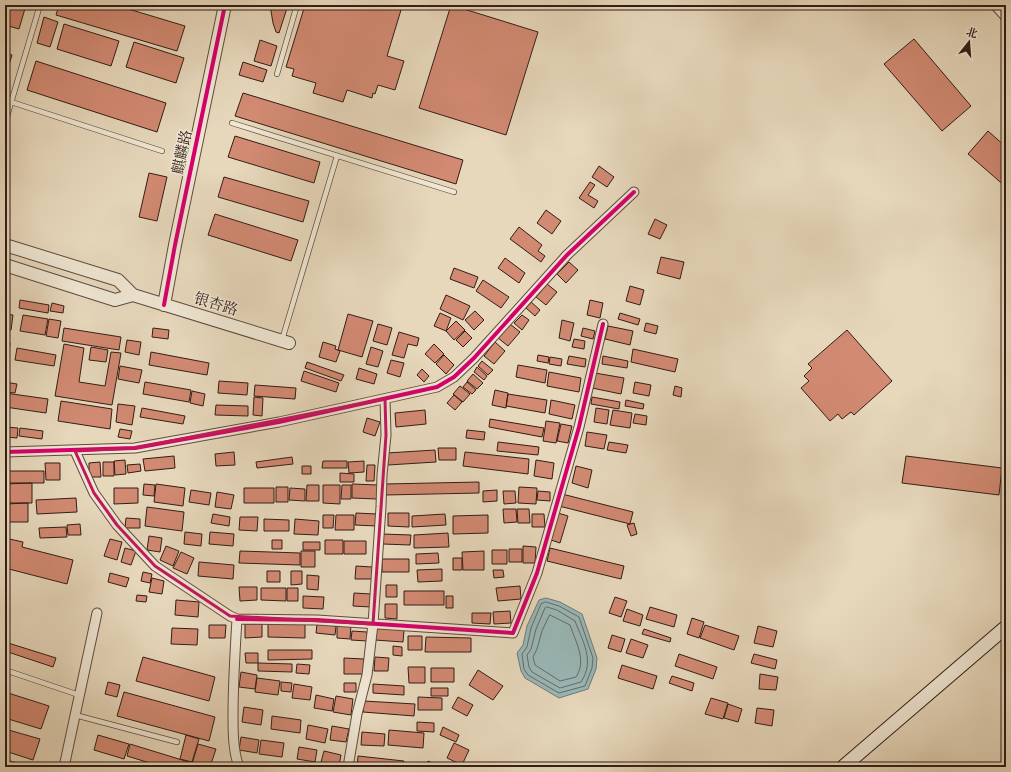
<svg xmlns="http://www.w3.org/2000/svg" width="1011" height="772" viewBox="0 0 1011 772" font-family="'Sorts Mill Goudy','Noto Serif SC',serif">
<rect width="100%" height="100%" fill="#e7d8bc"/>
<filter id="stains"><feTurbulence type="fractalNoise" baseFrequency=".005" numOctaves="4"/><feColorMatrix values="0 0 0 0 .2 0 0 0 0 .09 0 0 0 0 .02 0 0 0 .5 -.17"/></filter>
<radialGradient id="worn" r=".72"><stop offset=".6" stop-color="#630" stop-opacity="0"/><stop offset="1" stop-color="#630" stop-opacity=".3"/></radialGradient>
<!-- water -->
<path fill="#99b8b8" stroke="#707a77" d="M546 598 560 602 582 614 597 658 596 669 588 689 559 698 525 678 521 671 517 653 523 645 527 626 539 600Z"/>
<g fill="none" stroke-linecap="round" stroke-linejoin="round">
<!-- shore -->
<path stroke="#666a66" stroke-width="1" d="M546 602 559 606 579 617 593 658 592 668 585 686 559 693 528 675 524 669 522 654 527 647 531 628 541 604Z
M547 607 557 610 575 621C583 642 595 661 581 682L560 688 532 672 529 667 527 655 531 649 536 629 545 608Z
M550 615 570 625C576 643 587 660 576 677L560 681 535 665 533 657 537 649 542 631Z"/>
</g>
<!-- building -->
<path fill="#d28a73" stroke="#321d15" d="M5 5H26L19 29 5 25Z
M59 5H115L185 26 177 51 56 15Z
M270 5H288L279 33 276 32 273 23Z
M305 5H398L397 9 401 10 387 56 404 61 395 90 378 85 375 94 373 93 372 98 347 90 343 102 313 93 316 83 292 76 294 69 286 67Z
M451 5 538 32 506 135 419 108Z
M44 17 58 22 50 47 37 43Z
M64 24 119 41 111 66 57 49Z
M914 39 971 106 942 131 884 64Z
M260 40 277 46 271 66 254 61Z
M134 42 184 58 176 83 126 67Z
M5 53 12 55 5 78Z
M36 61 166 103 157 132 27 90Z
M243 62 267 70 263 82 239 75Z
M243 93 463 160 456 184 235 116Z
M988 131 1006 147V187L968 154Z
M235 136 320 162 314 183 228 157Z
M599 166 614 177 607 187 592 177Z
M149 173 167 177 157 221 139 217Z
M224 177 309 201 303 222 218 197Z
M590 182 595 185 588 195 598 201 594 208 579 198Z
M546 210 561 221 552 234 537 223Z
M215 214 298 240 291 261 208 235Z
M655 219 667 225 660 239 648 234Z
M519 227 542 245 538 251 545 256 541 262 510 239Z
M661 257 684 262 680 279 657 273Z
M505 258 525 273 519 283 498 268Z
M569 262 578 270 566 283 557 274Z
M454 268 478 277 474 288 450 279Z
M483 280 509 297 501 308 476 291Z
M547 284 557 292 546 305 536 297Z
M630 286 644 290 640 305 626 301Z
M446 295 470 306 463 320 440 309Z
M20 300 49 305 48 313 19 308Z
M590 300 603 303 600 318 587 315Z
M531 302 540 310 535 316 526 308Z
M52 303 64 306 63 313 50 311Z
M475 311 484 320 474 330 465 320Z
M440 313 451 318 446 331 434 326Z
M620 313 640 319 638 325 618 319Z
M5 314 13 315 11 330H5Z
M348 314 373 321 362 357 338 350Z
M23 315 48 319 45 335 20 331Z
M522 315 529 320 522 330 514 323Z
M49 319 61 321 58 338 46 336Z
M562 320 574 323 570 341 559 338Z
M456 321 465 330 454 340 446 331Z
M646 323 658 326 656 334 644 331Z
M378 324 392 328 387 345 373 341Z
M510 324 520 332 508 346 498 338Z
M608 326 633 331 630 345 605 339Z
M64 328 121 337 119 350 62 341Z
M153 328 169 330 168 339 152 337Z
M583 328 595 331 593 339 581 336Z
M847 330 892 381 854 415 851 412 842 419 838 414 830 421 801 388 809 381 804 376 812 368 808 364Z
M465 331 472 338 463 347 456 340Z
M399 332 419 338 417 346 408 344 404 358 392 355Z
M574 339 585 341 584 349 572 347Z
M127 340 141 342 139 355 125 352Z
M323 342 336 346 335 349 340 351 336 362 319 357Z
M495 342 505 351 494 364 484 356Z
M5 343H10L9 353 5 352Z
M64 344 84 348 79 382 105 386 111 352 121 353 112 405 55 396Z
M434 344 444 354 435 363 425 354Z
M91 347 108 350 106 362 89 360Z
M371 347 383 351 378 367 366 364Z
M17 348 56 355 54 366 15 360Z
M633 349 678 359 675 372 631 362Z
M151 352 209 363 207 375 149 365Z
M5 354H8L6 369H5Z
M444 355 454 365 446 374 436 364Z
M538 355 549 357 548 363 537 361Z
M569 356 586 359 585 367 567 364Z
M603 356 628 361 627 368 602 364Z
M550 357 562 359 561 366 549 364Z
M391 360 404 363 400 377 387 373Z
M482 361 493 370 488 375 478 366Z
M307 362 344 375 341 381 305 368Z
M518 365 547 370 545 383 516 377Z
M120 366 142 370 139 383 118 379Z
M477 367 487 376 484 380 474 372Z
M359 368 377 374 374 384 356 379Z
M422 369 429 376 424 382 417 375Z
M304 371 339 383 336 392 301 381Z
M549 372 581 378 579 392 547 386Z
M595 373 624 378 621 394 592 388Z
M473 374 483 383 477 389 467 381Z
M219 381 248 383 247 395 218 393Z
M5 382 17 384 15 393 5 392Z
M145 382 191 390 189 402 143 394Z
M467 382 476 390 472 394 463 387Z
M635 382 651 385 649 396 633 393Z
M255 385 296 388 295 399 254 396Z
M460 386 470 394 463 402 453 394Z
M675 386 682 388 681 397 673 395Z
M495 390 508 393 506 408 492 405Z
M192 391 205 394 203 406 190 403Z
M5 393 48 399 46 413 5 407Z
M508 394 547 400 545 413 506 406Z
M454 395 462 402 455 410 447 403Z
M254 397 263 398 262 416 253 415Z
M592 397 620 402 619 409 591 404Z
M551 400 575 405 572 419 549 414Z
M626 400 644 404 643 409 625 406Z
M61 401 112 409 110 429 58 421Z
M118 404 135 406 132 425 116 422Z
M216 405 248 406V416L215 415Z
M142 408 185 416 183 424 140 417Z
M596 408 609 410 607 424 594 422Z
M425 410 426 424 396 427 395 413Z
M613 410 632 413 630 428 610 425Z
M635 414 647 416 646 425 633 423Z
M367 418 380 422 375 436 363 432Z
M490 419 544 428 542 437 489 427Z
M546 421 560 423 556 443 543 441Z
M561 424 572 426 568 443 557 441Z
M5 427 18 428 17 438 5 437Z
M20 428 43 431 42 439 19 436Z
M120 429 132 431 130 439 118 437Z
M467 430 485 432 484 440 466 438Z
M587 432 607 435 604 449 585 446Z
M498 442 539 447 538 455 497 451Z
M609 442 628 445 626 453 607 450Z
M438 448H456V460H439Z
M435 450 436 462 388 465 387 453Z
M234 452 235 465 216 466 215 454Z
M465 452 529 459 528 474 463 466Z
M174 456 175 468 145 471 143 459Z
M906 456 1002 468 999 495 902 483Z
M292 457 293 464 257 468 256 462Z
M125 460 126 474 115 475 114 461Z
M536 460 554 463 552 479 534 476Z
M323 461H347V468H322Z
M364 461V472L349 473 348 462Z
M100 462 101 477H89V463Z
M103 462H114V476H103Z
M45 463H60V480H46Z
M140 464 141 471 128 473 127 465Z
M367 465H375L374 481H366Z
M302 466H311V474H302Z
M576 466 592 470 588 488 572 483Z
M5 471H44V483H5Z
M340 473 354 474V482H340Z
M479 482V493L385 495V484Z
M32 483V503H5V484Z
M144 484 155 485 154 496 143 495Z
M156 484 185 488 183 506 154 502Z
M352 484 378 485 377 499 352 498Z
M307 485H319V501H306Z
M323 485H340V504L323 503Z
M342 485H351V499H341Z
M276 487H288V502H276Z
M519 487 537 488 536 504 518 503Z
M114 488H138V503L114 504Z
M244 488H274V503H244Z
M290 488 305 489V501L289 500Z
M191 490 211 493 209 505 189 502Z
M497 490V501L483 502V491Z
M503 491H515L516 503 504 504Z
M538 491 550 492V501L537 500Z
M217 492 234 495 231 509 215 507Z
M562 494 633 512 630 524 559 506Z
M76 498 77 512 37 514 36 500Z
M28 503V522H5V504Z
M147 507 184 512 182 531 145 526Z
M503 509H516L517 522 504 523Z
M517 509H529L530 523H518Z
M356 513 377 514 376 526 355 525Z
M388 513H409V527L388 526Z
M558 513 568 516 560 543 551 540Z
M213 514 230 517 229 526 211 523Z
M445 514 446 525 412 527V516Z
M532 514H544L545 527H532Z
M323 515H334L333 528H323Z
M336 515H354V530H335Z
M488 515V533L453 534V516Z
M240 517H258L257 531 239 530Z
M126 518 140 519V528H125Z
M264 519 289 520V531H264Z
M295 519 319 521 318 535 294 534Z
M634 523 637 534 631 536 627 525Z
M80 524 81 535H68L67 525Z
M66 527 67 537 40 538 39 528Z
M185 532 202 534 201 546 184 544Z
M210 532 234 534 233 546 209 544Z
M448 533 449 547 414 548V535Z
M383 534 411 535 410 545 383 544Z
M149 536 162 538 160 552 147 550Z
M5 538 23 542 22 547 73 560 67 584 5 568Z
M110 539 122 542 117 560 104 556Z
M272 540H282V549H272Z
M325 540H343V554H325Z
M344 541H366V554H344Z
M303 542H320V550H303Z
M166 546 179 551 173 566 160 560Z
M523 546 536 547 535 563H523Z
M125 548 136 551 131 565 121 562Z
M550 548 624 566 621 579 547 561Z
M509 549H522V562H509Z
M492 550H507V564H492Z
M240 551 300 553V565L239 563Z
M301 551H315V567H301Z
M484 551V570H463L462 552Z
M181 552 194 558 187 574 173 568Z
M438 553 439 563 416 564V554Z
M453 558H462V570H453Z
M382 559H409V572H382Z
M199 562 234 565 233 579 198 576Z
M356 566 372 567V579H355Z
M442 569V581L418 582 417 570Z
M493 570H503L504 577 494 578Z
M267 571H280V582H267Z
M291 571H302V584L291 585Z
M143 572 152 574 150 583 141 581Z
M110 573 129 578 126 587 108 582Z
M307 575 319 576 318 590 307 589Z
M152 578 164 581 162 594 149 592Z
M386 585H397V597H386Z
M520 586 521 599 498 601 496 588Z
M239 587H257V600L240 601Z
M261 588H286V601L261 600Z
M287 588H298V601H287Z
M404 591H444V605H404Z
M354 593 371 594V607L353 606Z
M137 595 147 596 146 602 136 601Z
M303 596 324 597 323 609 303 608Z
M446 596H453V608H446Z
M615 597 627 601 621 617 609 613Z
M176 600 199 602 198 617 175 615Z
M385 604H397V619L385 618Z
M650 607 677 615 674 627 646 619Z
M627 609 643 615 640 626 623 621Z
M510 611 511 623 494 624 493 612Z
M472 613H491L490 624 472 623Z
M692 618 704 622 699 638 687 634Z
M245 624H262V637L245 638Z
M268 624H305V638L268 637Z
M317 624 336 626 335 635 316 633Z
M337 624 351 625 350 639 337 638Z
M209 625H226L225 638H209Z
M705 625 739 636 734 650 700 638Z
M758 626 777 631 773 647 754 643Z
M172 628 198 629 197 645 171 644Z
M376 628 404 630 403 642 375 640Z
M644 629 671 638 670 642 642 634Z
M352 631 367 632V641L351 640Z
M612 635 625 639 621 652 608 648Z
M408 636H422V650H408Z
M426 637 471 638V652H425Z
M631 639 648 645 643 658 626 653Z
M5 642 56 658 53 667 5 651Z
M393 646 402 647V656L393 655Z
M268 650H312V659L268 660Z
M245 653H258V663H246Z
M679 654 717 667 713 679 675 666Z
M754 654 777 660 775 669 751 663Z
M143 657 215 677 209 701 136 681Z
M375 657 389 658 388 671H374Z
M344 658 364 659 363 674H344Z
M258 663 292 664V672L258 671Z
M297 664 310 665 309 674 296 673Z
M622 665 657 676 653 689 618 678Z
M408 667H425V683H409Z
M431 668H454V682H431Z
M478 670 503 686 493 700 469 685Z
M241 672 257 675 255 689 239 687Z
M760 674 778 677 776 690 759 689Z
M672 676 694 683 692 691 669 683Z
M257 678 280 681 278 695 255 692Z
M108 682 120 685 117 697 105 694Z
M281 682 292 683 291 692 281 691Z
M344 683H356V692H344Z
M294 684 312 687 310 700 292 698Z
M373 684 404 686V695L373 693Z
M431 688H448V696H431Z
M5 692 49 706 41 729 5 718Z
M124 692 215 717 209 741 117 716Z
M316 695 334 699 332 711 314 708Z
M336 696 353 699 351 715 333 712Z
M418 697 442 698V710H418Z
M458 697 473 705 467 716 452 708Z
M711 698 728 703 723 719 705 714Z
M364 701 415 704 414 716 363 712Z
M728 704 742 709 738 722 724 718Z
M244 707 263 710 261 725 242 722Z
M757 708 774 710 772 726 755 723Z
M272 716 301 720 300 733 271 729Z
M417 722 434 723V732L417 731Z
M308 725 328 729 325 743 306 739Z
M332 726 349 729 346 742 330 740Z
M443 727 459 735 456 742 440 735Z
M5 729 40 739 33 760 5 751Z
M389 730 424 733 423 748 388 745Z
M362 732 385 734 384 746 361 745Z
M98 735 129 744 124 759 94 750Z
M186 735 199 739 192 762 180 759Z
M241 737 259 740 257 753 239 750Z
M261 740 284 743 282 757 259 754Z
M454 743 469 750 462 765 447 758Z
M130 744 192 763 191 767H163L127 756Z
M198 744 216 749 210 767H191Z
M299 747 317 750 315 762 297 759Z
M324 751 341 755 339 766 321 762Z
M358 756 404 761 403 767H357Z
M428 761 441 767H425Z"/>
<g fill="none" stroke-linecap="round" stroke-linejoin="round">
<defs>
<path id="service" d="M277 74 297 5
M5 100 162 151
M5 123 40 5
M232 123 454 192
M282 340 337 156
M5 670 79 695
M75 715 177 742
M5 762 22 767"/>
<path id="minor" d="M75 451 94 493 117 525 155 566 230 616 237 619C235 651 233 683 233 715 233 732 233 751 239 767
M5 452 135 448 279 422 437 387 454 377 474 358 567 255 634 192
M237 619 317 620 513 633 537 573 579 427 603 324
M64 767 97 613
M348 767 357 714 367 675 373 624 381 507 382 475 386 435 385 399"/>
<path id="tertiary" d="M997 5 1006 15
M5 245 118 280 133 295 289 343
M5 265 115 300 133 295
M164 305 175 245 225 5"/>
<path id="secondary" d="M843 767 1006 627"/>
</defs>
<!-- service casing -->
<use href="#service" stroke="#5f4c3f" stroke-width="6"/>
<!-- minor casing -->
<use href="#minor" stroke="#5f4c3f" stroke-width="11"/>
<!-- tertiary casing -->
<use href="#tertiary" stroke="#5f4c3f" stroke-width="14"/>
<!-- secondary casing -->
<use href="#secondary" stroke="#321d15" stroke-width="15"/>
<!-- service -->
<use href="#service" stroke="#efe6d3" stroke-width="4.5"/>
<!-- minor -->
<use href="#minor" stroke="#efe6d3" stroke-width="9"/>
<!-- tertiary -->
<use href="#tertiary" stroke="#efe6d3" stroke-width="12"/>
<!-- secondary -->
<use href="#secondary" stroke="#efe6d3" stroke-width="13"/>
<defs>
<path id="cycleway" d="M164 305 175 245 225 5
M5 452 135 448 279 422 437 387 454 377 474 358 567 255 634 192
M237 619 317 620 513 633 537 573 579 427 603 324"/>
</defs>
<!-- cycleway casing -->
<use href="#cycleway" stroke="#efe6d3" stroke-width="6"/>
<!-- cycleway -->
<use href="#cycleway" stroke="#d6006c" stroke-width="4"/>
</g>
<!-- marked area -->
<path fill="none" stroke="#c2185b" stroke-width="3" stroke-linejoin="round" d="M385 399 386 435 373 624 230 616 155 566 117 525 94 493 75 451 135 448Z"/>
<g text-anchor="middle" stroke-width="3" stroke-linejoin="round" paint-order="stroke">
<!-- street labels -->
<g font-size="15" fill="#321d15" stroke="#efe6d3">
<text transform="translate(182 152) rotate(-78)" y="5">麒麟路</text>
<text transform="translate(216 304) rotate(17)" y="5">银杏路</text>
</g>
</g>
<!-- margin -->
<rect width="1011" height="772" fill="none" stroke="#e7d8bc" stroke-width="20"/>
<rect x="6" y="6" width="999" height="760" fill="none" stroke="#321d15" stroke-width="2"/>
<rect x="10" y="10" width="991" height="752" fill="none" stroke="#321d15"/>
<!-- north arrow -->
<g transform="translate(969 42) rotate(17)" stroke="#efe6d3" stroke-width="3" paint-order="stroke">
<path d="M0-3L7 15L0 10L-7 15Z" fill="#321d15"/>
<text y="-6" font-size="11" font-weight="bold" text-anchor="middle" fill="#321d15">北</text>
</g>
<rect width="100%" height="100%" filter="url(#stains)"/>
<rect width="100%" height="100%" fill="url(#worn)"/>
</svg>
